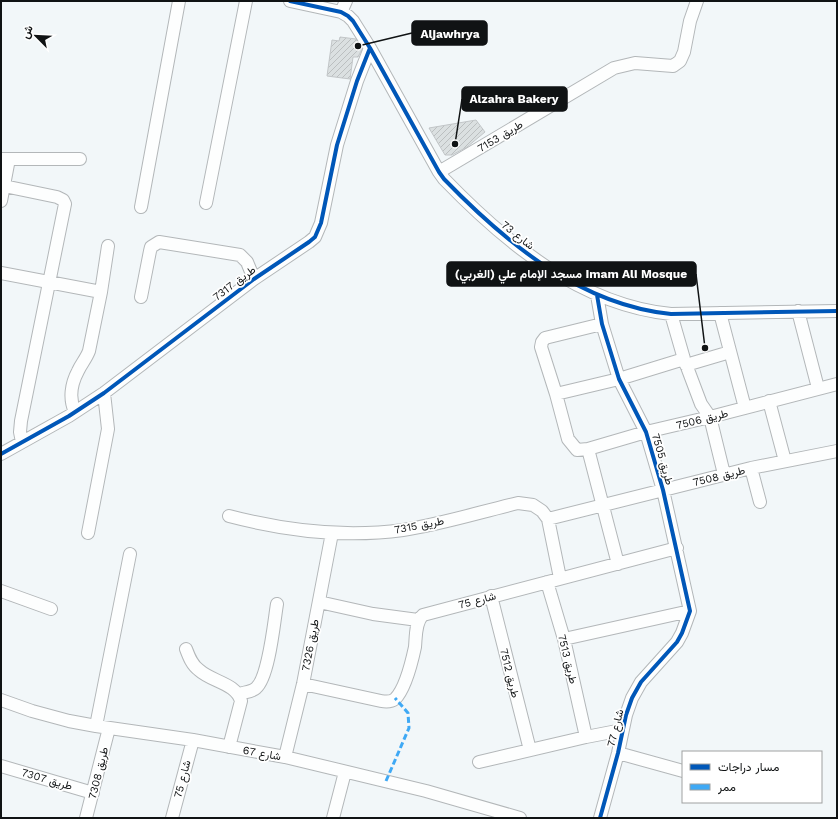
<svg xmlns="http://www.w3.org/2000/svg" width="838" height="819" viewBox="0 0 838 819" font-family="'Work Sans',Vazirmatn,sans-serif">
<defs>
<pattern id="building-hatch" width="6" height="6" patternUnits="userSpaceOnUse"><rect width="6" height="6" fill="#dbe0e1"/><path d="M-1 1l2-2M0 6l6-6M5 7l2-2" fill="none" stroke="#bbbfc0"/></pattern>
</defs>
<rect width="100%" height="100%" fill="#f2f7f9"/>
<!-- building -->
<path fill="url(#building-hatch)" stroke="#c2c6c8" d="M340 37 356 39 362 49 358 57H353L350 79 327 76 332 40 339 41Z
M476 120 485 132 467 147 452 155H445L429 128Z"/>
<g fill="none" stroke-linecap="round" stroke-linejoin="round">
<defs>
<path id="minor" d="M290 1 341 12 348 16 353 21 370 48 439 172 444 179C505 242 580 305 671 314L837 311
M341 12 346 1
M1 159H80
M439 172 614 68 635 63 673 66 680 61 684 52 690 21 697 1
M4 186 57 197 63 200 65 204 21 421 20 432 22 442
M1 201 9 159
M206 203 246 1
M141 207 179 1
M1 273 101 292
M597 295 602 324 619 379 646 432 663 490 690 611 682 633 677 642 641 682 632 698 626 715 618 753 600 818
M141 297 150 251 151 247 159 242 240 255 247 262 254 279
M798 311 818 388
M720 313 745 408
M671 314 684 359 701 404 710 417 724 474
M602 324 545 338 542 342 541 347 556 394 568 439 577 450 588 449 618 564
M686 365 730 352
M556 394 619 379 684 359
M769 401 785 461
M75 412C69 399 71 384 78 371 81 364 86 359 89 351L101 292 108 246
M588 449 646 432 710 417 837 384
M1 454 69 416 104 393 254 279 309 242 315 237 321 223 337 145 357 81 370 48
M751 468 760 502
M229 516C286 531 344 538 403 530 442 524 480 512 518 503L533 505 542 511 548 519 560 578
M548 519 751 468 837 451
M88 533 108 429 104 393
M547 582 564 639 586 737
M1 591 51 609
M491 596 530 750
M319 602 373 614 418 620
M564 639 690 611
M186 649C189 657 192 665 199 670 212 682 236 683 241 701L229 747
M303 684 381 701C386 702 391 702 395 699 406 688 412 661 415 647 416 637 415 622 423 615L677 548
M239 694C245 692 252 692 256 688 269 677 274 622 277 604
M1 700 32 711 69 721 96 726 193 740 285 757 426 791 520 818
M96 726 130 554
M618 753 683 771
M285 757 303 684 332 533
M479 762 586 737 622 730
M1 766 93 793
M86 818 109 728
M172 818 193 740
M333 818 345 772"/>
</defs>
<!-- minor casing -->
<use href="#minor" stroke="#b3b7b9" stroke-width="14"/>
<!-- minor -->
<use href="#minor" stroke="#fdfefe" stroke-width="12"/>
<!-- quiet -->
<path stroke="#3fa9f5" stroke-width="3" stroke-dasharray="6 3" stroke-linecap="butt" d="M386 781 409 728 408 713 395 698"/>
<defs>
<path id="cycleway" d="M290 1 341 12 348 16 353 21 370 48 439 172 444 179C505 242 580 305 671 314L837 311
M597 295 602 324 619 379 646 432 663 490 690 611 682 633 677 642 641 682 632 698 626 715 618 753 600 818
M1 454 69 416 104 393 254 279 309 242 315 237 321 223 337 145 357 81 370 48"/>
</defs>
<!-- cycleway casing -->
<use href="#cycleway" stroke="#fff" stroke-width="6"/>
<!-- cycleway -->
<use href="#cycleway" stroke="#0057b8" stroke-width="4"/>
</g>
<g text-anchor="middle" stroke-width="3.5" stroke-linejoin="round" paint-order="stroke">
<!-- street labels -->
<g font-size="11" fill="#101314" stroke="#fff">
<text transform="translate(500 136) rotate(-31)" y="4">طريق 7153</text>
<text transform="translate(518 235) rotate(38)" y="4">شارع 73</text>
<text transform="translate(234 283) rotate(-37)" y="4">طريق 7317</text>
<text transform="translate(702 419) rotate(-14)" y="4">طريق 7506</text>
<text transform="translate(663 459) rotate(74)" y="4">طريق 7505</text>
<text transform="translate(719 476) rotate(-14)" y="4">طريق 7508</text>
<text transform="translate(419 525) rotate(-11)" y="4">طريق 7315</text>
<text transform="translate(477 600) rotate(-15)" y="4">شارع 75</text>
<text transform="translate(310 645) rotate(-79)" y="4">طريق 7326</text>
<text transform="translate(568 659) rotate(76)" y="4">طريق 7513</text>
<text transform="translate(510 673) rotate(76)" y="4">طريق 7512</text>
<text transform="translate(615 728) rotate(-76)" y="4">شارع 77</text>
<text transform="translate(262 753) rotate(10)" y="4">شارع 67</text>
<text transform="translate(98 773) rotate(-76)" y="4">طريق 7308</text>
<text transform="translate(47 779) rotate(16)" y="4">طريق 7307</text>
<text transform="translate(182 779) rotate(-75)" y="4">شارع 75</text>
</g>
</g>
<!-- callouts -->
<path fill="none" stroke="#101314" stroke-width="1.5" d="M358 46L412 33M455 144L462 99M705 348L696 274"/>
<g fill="#101314" stroke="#fff" stroke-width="1.5">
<circle cx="358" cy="46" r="4"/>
<circle cx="455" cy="144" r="4"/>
<circle cx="705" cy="348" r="4"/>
</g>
<g fill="#101314" stroke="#101314" stroke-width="1.5">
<rect x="412" y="21" width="75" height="24" rx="4"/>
<rect x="462" y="87" width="105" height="24" rx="4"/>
<rect x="447" y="262" width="249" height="24" rx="4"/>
</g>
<g font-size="12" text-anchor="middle" font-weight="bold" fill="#fff">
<text x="450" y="38">Aljawhrya</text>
<text x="514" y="103">Alzahra Bakery</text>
<text x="571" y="278">مسجد الإمام علي (الغربي) Imam Ali Mosque</text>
</g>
<!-- border -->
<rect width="838" height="819" fill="none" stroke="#101314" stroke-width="4"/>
<!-- legend -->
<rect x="682" y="751" width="140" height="52" fill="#ffffff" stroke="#9fa1a1"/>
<rect x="690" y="764" width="20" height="6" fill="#0057b8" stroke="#9fa1a1"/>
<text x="718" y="771" font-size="12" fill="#101314">مسار دراجات</text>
<rect x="690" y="784" width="20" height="6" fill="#3fa9f5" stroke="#9fa1a1"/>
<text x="718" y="791" font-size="12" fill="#101314">ممر</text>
<!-- north arrow -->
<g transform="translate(36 36) rotate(294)" stroke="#ffffff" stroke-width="3" paint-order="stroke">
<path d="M0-3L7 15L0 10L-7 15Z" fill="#101314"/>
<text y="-6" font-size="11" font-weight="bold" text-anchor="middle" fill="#101314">ش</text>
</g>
</svg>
